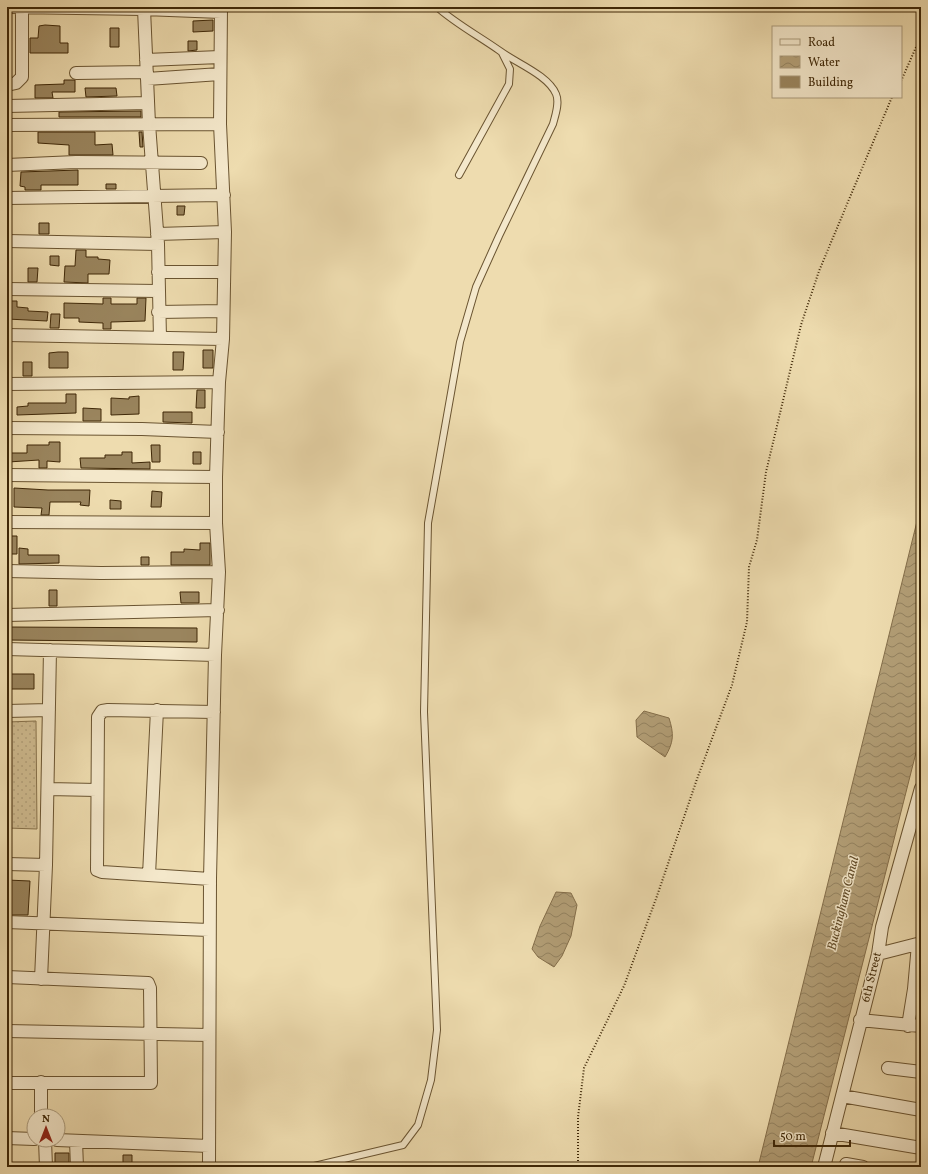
<svg xmlns="http://www.w3.org/2000/svg" width="928" height="1174" viewBox="0 0 928 1174" font-family="Vollkorn,serif">
<defs>
<pattern id="grass-dots" width="8" height="8" patternUnits="userSpaceOnUse"><rect width="8" height="8" fill="#d0bd92"/><path d="M2 2h.1M6 6h.1" fill="none" stroke="#b4a27c" stroke-width="1.8" stroke-linecap="round"/></pattern>
<pattern id="water-waves" width="16" height="10" patternUnits="userSpaceOnUse"><rect width="16" height="10" fill="#b29e76"/><path d="M0 5q4-4 8 0t8 0" fill="none" stroke="#92815f"/></pattern>
</defs>
<rect width="100%" height="100%" fill="#eedcaf"/>
<filter id="stains"><feTurbulence type="fractalNoise" baseFrequency=".005" numOctaves="4"/><feColorMatrix values="0 0 0 0 .2 0 0 0 0 .09 0 0 0 0 .02 0 0 0 .5 -.17"/></filter>
<radialGradient id="worn" r=".72"><stop offset=".6" stop-color="#630" stop-opacity="0"/><stop offset="1" stop-color="#630" stop-opacity=".3"/></radialGradient>
<!-- grass -->
<path fill="url(#grass-dots)" stroke="#87724c" d="M36 721 37 829 7 828V722Z"/>
<!-- water -->
<path fill="url(#water-waves)" stroke="#846e4a" d="M921 505V733L811 1167H758Z
M644 711 669 718C674 734 674 742 665 757L637 737 636 720Z
M556 892 571 893 577 905 571 936 562 956 554 967 538 957 532 949 540 926Z"/>
<!-- building -->
<path fill="#9a855e" stroke="#3e2707" d="M213 20V31L193 32V21Z
M45 25 60 26V43H68V53H30V38H38L39 26Z
M110 28H119V47H110Z
M188 41H197V50L188 51Z
M64 80H75V92H52L53 98H35V85L64 84Z
M85 88H116L117 96 86 97Z
M141 111V117H59V112Z
M38 132H95V145L112 144 113 155H69V145L38 143Z
M139 132H142L143 147H140Z
M78 170V185H41V190H25V187L20 186 21 172Z
M106 184H116V189H106Z
M177 206H185L184 215H177Z
M39 223H49V234H39Z
M76 250H86V257H98V259L110 260 109 274H88V283L64 282 65 266H75Z
M50 256H59V266L50 265Z
M28 268H38L37 282H28Z
M103 298H111V304H137V298H146L145 321 111 322V329H103V323L79 322V318H64V303L103 304Z
M7 301H17V307L28 308V311L48 312 47 321 7 319Z
M51 314H60L59 328H50Z
M203 350H213V368H203Z
M58 352H68V368H49V353Z
M173 352H184L183 370H173Z
M23 362H32V376H23Z
M197 390H205V408H196Z
M66 394H76V413L17 415V407L28 406V403H66Z
M139 396V414L111 415V398L129 399V397Z
M83 408 101 409V421H83Z
M163 412H192V423L163 422Z
M49 442H60V462L47 461V468H39V460L8 462V453H27V445H49Z
M151 445H160V462H152Z
M122 452H132V463L150 462V469L81 468 80 458H105V455H122Z
M193 452H201V464H193Z
M14 488 48 490H90L89 506 80 505 81 502H50L49 515H41L42 508 14 507Z
M152 491 162 492 161 507H151Z
M110 500 121 501V509H110Z
M7 536H17V554H7Z
M200 543H210V565H171V552H184V549L200 550Z
M19 548 28 549V555H59V563L19 564Z
M141 557H149V565H141Z
M49 590H57V606H49Z
M180 592H199V603H181Z
M7 627 197 628V642L7 640Z
M7 674H34V689H7Z
M7 880 30 881 28 915H7Z
M55 1153H69V1165H55Z
M123 1155H132V1167H123Z"/>
<g fill="none" stroke-linecap="round" stroke-linejoin="round">
<defs>
<path id="lane" d="M459 175 509 84 510 69 502 53
M310 1167 403 1145 418 1125 431 1080 437 1030 424 712 428 523 460 342 476 287 499 236 553 124C555 116 560 103 556 94 548 75 516 63 500 51 479 36 456 24 437 7"/>
<path id="street" d="M10 7 144 9 221 12
M144 9 149 124 158 244 160 338
M146 60 220 57
M76 73 147 72
M147 79 220 74
M7 85 16 83 22 77V7
M7 106 148 103
M7 125 220 124
M7 165 76 162 201 163
M7 198 224 195
M157 234 225 232
M7 241 158 244
M158 272H224
M7 289 158 291
M158 312 223 311
M7 335 223 339
M7 384 219 382
M7 428 142 429 218 432
M7 475 216 477
M7 522 216 523
M7 571 101 573 219 572
M7 615 218 610
M7 649 215 655
M7 711 49 710
M48 789 97 790
M7 864 46 865
M149 875 157 710
M210 879 102 872 97 870 98 717 102 711 108 710 214 712
M7 922 209 930
M878 954 921 943
M7 977 148 983 150 988 151 1083H7
M41 979 46 865 50 650
M860 1020 921 1026
M908 1026 914 989 918 944
M7 1031 209 1035
M888 1068 921 1072
M41 1082V1116
M842 1096 921 1110
M832 1133 921 1148
M7 1138 34 1139
M45 1140 46 1167
M57 1140 209 1146
M76 1141 77 1167
M846 1164 863 1167
M209 1167 210 879 215 655 219 572 216 523V477L219 382 223 339 225 232 220 124 221 7
M824 1167 878 954 882 927 921 788"/>
</defs>
<!-- lane casing -->
<use href="#lane" stroke="#6a5431" stroke-width="8"/>
<!-- street casing -->
<use href="#street" stroke="#6a5431" stroke-width="14"/>
<!-- path -->
<path stroke="#3e2707" stroke-width="2" stroke-dasharray="1 2" stroke-linecap="butt" d="M901 81 917 45
M578 1167V1117L584 1068 624 986 657 896 697 779 732 685 747 622 749 567 757 540 766 472 801 325 819 271 892 97"/>
<!-- lane -->
<use href="#lane" stroke="#f4e8cb" stroke-width="6"/>
<!-- street -->
<use href="#street" stroke="#f4e8cb" stroke-width="12"/>
</g>
<g text-anchor="middle" stroke-width="3" stroke-linejoin="round" paint-order="stroke">
<!-- street labels -->
<g font-size="12" fill="#3e2707" stroke="#f4e8cb">
<text transform="translate(871 977) rotate(-76)" y="4">6th Street</text>
</g>
<!-- water labels -->
<g font-size="13" font-style="italic" fill="#614b28" stroke="#f4e8cb">
<text transform="translate(842 903) rotate(-76)" y="5">Buckingham Canal</text>
</g>
</g>
<!-- margin -->
<rect width="928" height="1174" fill="none" stroke="#eedcaf" stroke-width="24"/>
<rect x="8" y="8" width="912" height="1158" fill="none" stroke="#3e2707" stroke-width="2"/>
<rect x="12" y="12" width="904" height="1150" fill="none" stroke="#3e2707"/>
<!-- legend -->
<rect x="772" y="26" width="130" height="72" fill="#f4e8cb" stroke="#ab9b7d"/>
<rect x="780" y="39" width="20" height="6" fill="#f4e8cb" stroke="#ab9b7d"/>
<text x="808" y="46" font-size="12" fill="#3e2707">Road</text>
<rect x="780" y="56" width="20" height="12" fill="url(#water-waves)" stroke="#ab9b7d"/>
<text x="808" y="66" font-size="12" fill="#3e2707">Water</text>
<rect x="780" y="76" width="20" height="12" fill="#9a855e" stroke="#ab9b7d"/>
<text x="808" y="86" font-size="12" fill="#3e2707">Building</text>
<!-- north arrow -->
<g transform="translate(46 1128)"><circle r="19" fill="#f4e8cb" stroke="#ab9b7d"/>
<path d="M0-3L7 15L0 10L-7 15Z" fill="#8f2418"/>
<text y="-6" font-size="11" font-weight="bold" text-anchor="middle" fill="#3e2707">N</text>
</g>
<!-- scale -->
<path d="M774 1140v6h76v-6" fill="none" stroke="#3e2707" stroke-width="2"/>
<text x="780" y="1140" font-size="12" fill="#3e2707" stroke="#f4e8cb" stroke-width="3" paint-order="stroke">50 m</text>
<rect width="100%" height="100%" filter="url(#stains)"/>
<rect width="100%" height="100%" fill="url(#worn)"/>
</svg>
